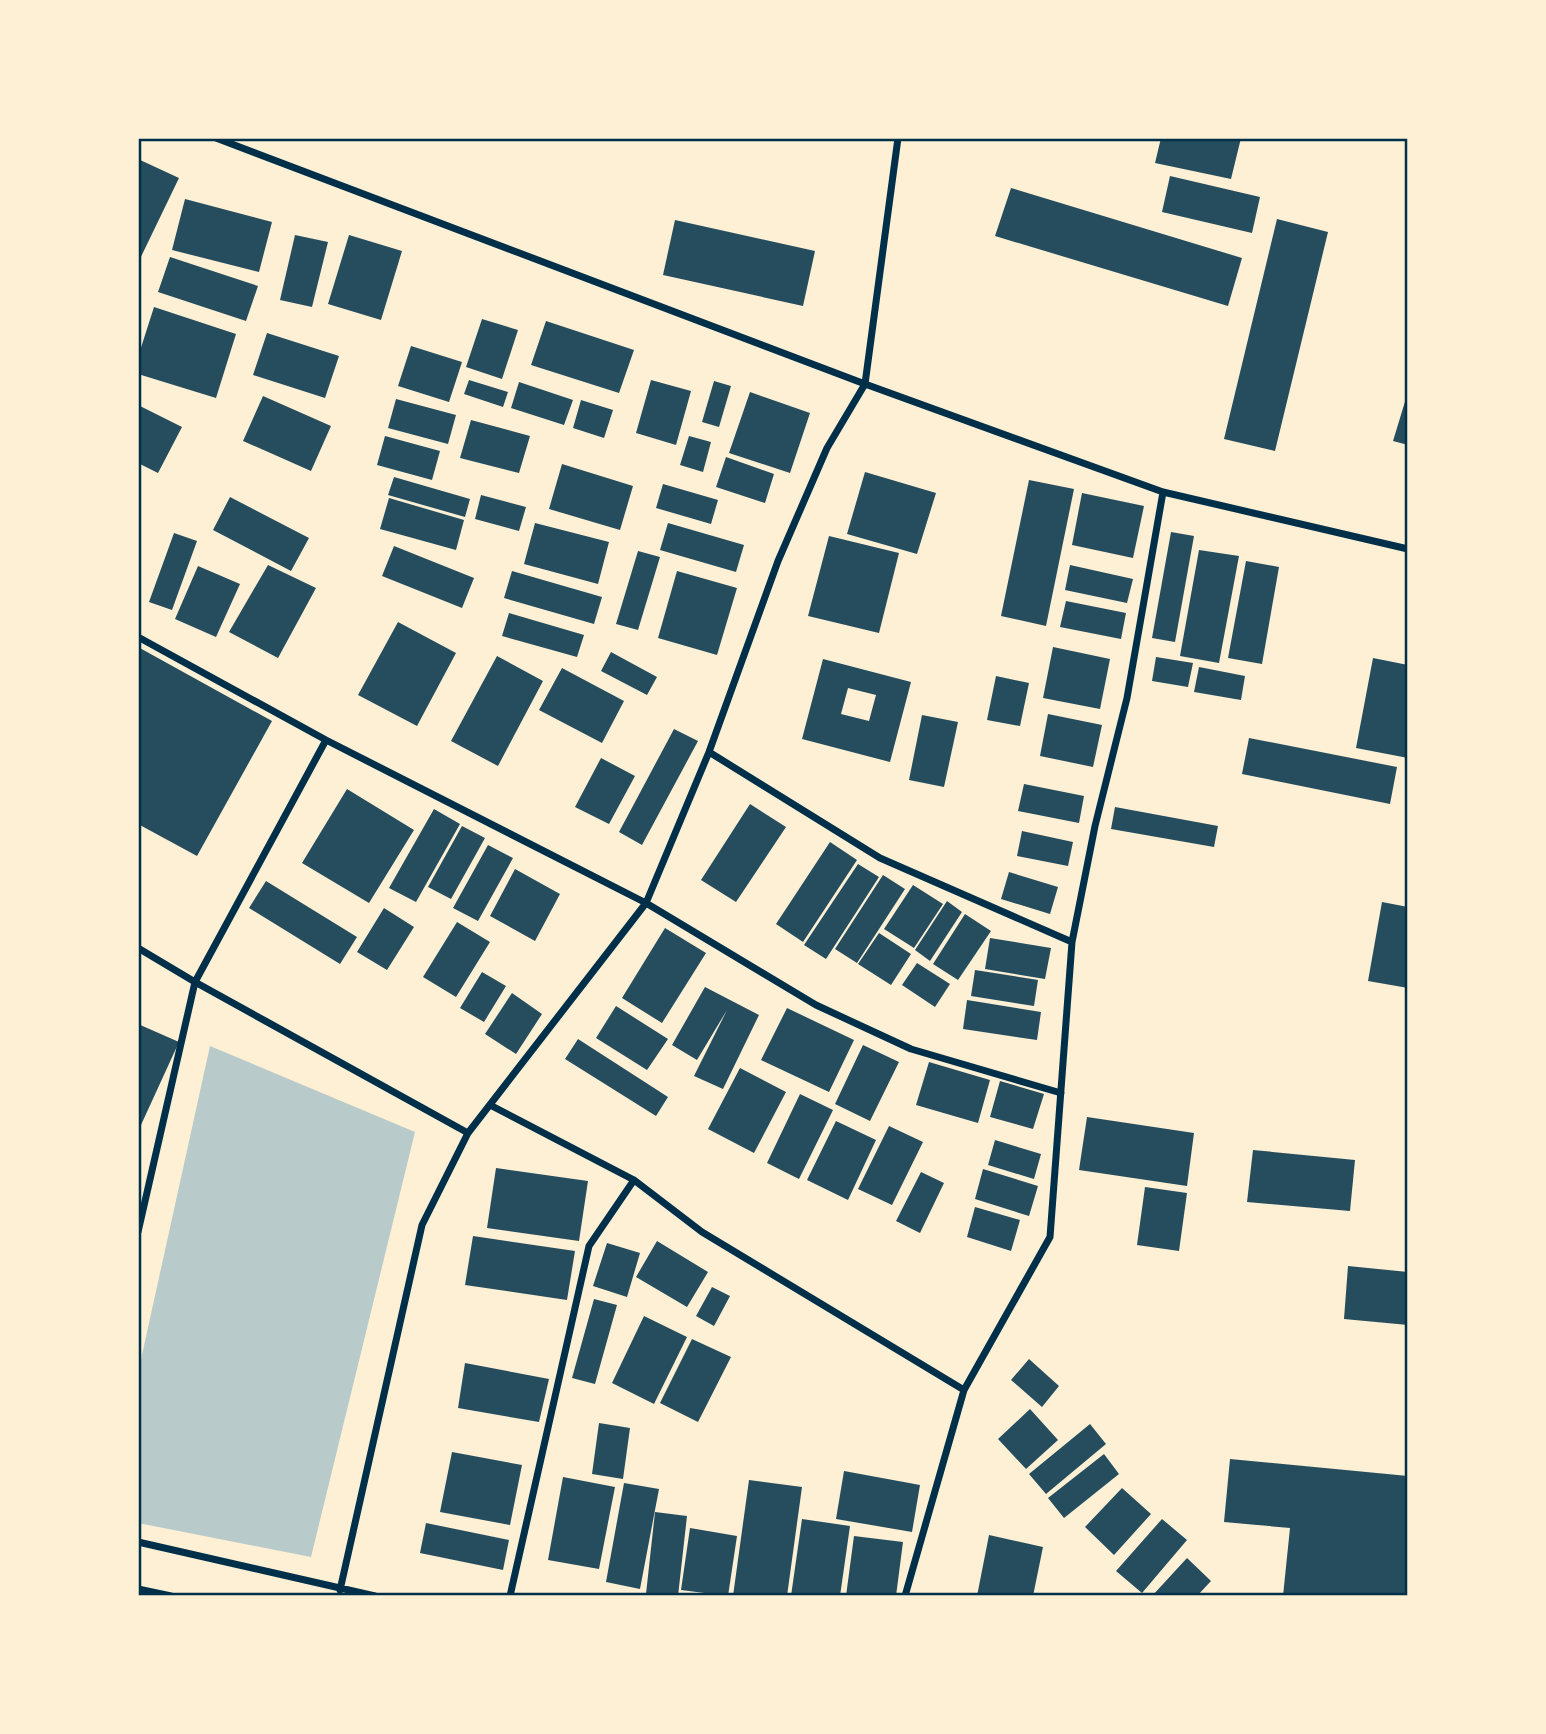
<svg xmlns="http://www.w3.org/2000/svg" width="1546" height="1734" viewBox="0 0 1546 1734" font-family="Ubuntu,sans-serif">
<rect width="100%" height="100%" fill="#fdf0d5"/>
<!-- green -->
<path fill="#b9caca" d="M210 1046 415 1132 311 1557 138 1523V1373Z"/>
<!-- building -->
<path fill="#264d5e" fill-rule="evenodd" d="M1161 138H1241L1231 179 1155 163Z
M138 159 179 178 138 263Z
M1170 176 1260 197 1252 233 1162 212Z
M1011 188 1242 258 1228 306 995 236Z
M185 199 272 222 259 272 172 250Z
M1277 219 1328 232 1275 451 1224 439Z
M675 220 815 251 803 306 663 275Z
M295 235 328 242 312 307 280 300Z
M349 235 402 251 381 320 328 304Z
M170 257 258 286 246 321 158 292Z
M154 307 236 334 216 398 138 374V357Z
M482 319 518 330 502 379 466 367Z
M546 321 634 350 619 393 531 365Z
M267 333 339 356 325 398 253 375Z
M411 346 462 362 449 402 398 386Z
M469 380 508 392 503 407 464 394Z
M651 380 691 391 676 445 636 433Z
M714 381 731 386 719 427 702 422Z
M519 382 573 400 564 425 511 408Z
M750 392 810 413 790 473 729 453Z
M1407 395H1408V445L1393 441Z
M263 396 331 426 311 471 243 441Z
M396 399 456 415 448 444 388 428Z
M581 400 613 410 604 438 573 428Z
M138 405 182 427 158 473 138 463Z
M471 420 530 436 519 473 460 458Z
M385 436 440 451 432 480 377 465Z
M689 436 711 442 703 472 680 465Z
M726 457 774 474 765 503 716 487Z
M562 464 633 486 620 530 549 509Z
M865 472 936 493 917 554 847 534Z
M394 477 470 499 465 517 388 495Z
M1029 480 1074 489 1046 626 1001 616Z
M663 484 718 500 711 524 656 508Z
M1082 493 1144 506 1133 558 1072 545Z
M481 495 526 507 519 531 475 519Z
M230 497 309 538 291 571 213 530Z
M389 498 464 520 456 550 380 529Z
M535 523 609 542 598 584 524 564Z
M668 523 744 545 736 572 660 550Z
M1171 532 1194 536 1175 642 1152 638Z
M174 533 197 541 172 610 149 602Z
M829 536 899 553 879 633 808 616Z
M394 546 474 578 462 608 382 576Z
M1199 550 1239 556 1219 663 1180 656Z
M638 551 660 557 638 630 616 624Z
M1246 561 1279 567 1262 664 1228 658Z
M268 565 316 588 278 658 229 632Z
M1070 565 1133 579 1127 603 1065 590Z
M198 566 240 584 216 637 175 619Z
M512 571 602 597 594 624 504 598Z
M677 571 737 588 717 655 658 638Z
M1066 601 1126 613 1121 639 1060 627Z
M509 613 584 635 577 657 502 636Z
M398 622 456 653 417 726 358 695Z
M138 647 272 721 197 856 138 824Z
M1053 647 1110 659 1100 709 1043 698Z
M611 652 657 677 647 695 601 671Z
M497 656 543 681 498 766 451 741Z
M1156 657 1193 663 1188 687 1152 681Z
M1373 658 1408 665V758L1356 748Z
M823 659 911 682 890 762 802 739ZM848 688 876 695 869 721 841 714Z
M1199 667 1245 676 1241 700 1194 692Z
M562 668 624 701 602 743 539 710Z
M996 676 1029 683 1020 726 987 720Z
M1048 714 1102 725 1093 767 1040 756Z
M922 715 958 722 944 787 909 780Z
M674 729 698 741 642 845 619 832Z
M1249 738 1397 767 1390 804 1242 774Z
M601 758 635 776 609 824 575 807Z
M1024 784 1084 796 1079 823 1018 811Z
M347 789 414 830 369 903 302 863Z
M750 804 786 827 736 902 701 880Z
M1115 807 1218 826 1214 847 1111 829Z
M434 809 460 824 416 902 389 888Z
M462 826 485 838 451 899 428 887Z
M1022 831 1073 842 1068 866 1017 856Z
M830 842 857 860 803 942 776 924Z
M488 845 513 858 478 921 453 908Z
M858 864 879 877 826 959 804 945Z
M515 869 560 894 535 941 490 916Z
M1009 872 1058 887 1050 914 1001 899Z
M883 875 905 889 857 963 835 949Z
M266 881 357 937 340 964 249 908Z
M913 885 943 904 914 948 884 929Z
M947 901 962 912 930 961 915 950Z
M1382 902 1408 907V988L1368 981Z
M384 908 414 927 387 970 357 952Z
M965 914 991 931 958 980 933 964Z
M457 922 490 942 456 997 423 977Z
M665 928 706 953 662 1023 622 998Z
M879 933 911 954 891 985 858 964Z
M990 938 1051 948 1045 979 985 969Z
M917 963 950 984 935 1007 902 985Z
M975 970 1038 980 1034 1006 971 996Z
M482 972 506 986 484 1022 460 1008Z
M705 987 759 1015 723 1089 694 1076 727 1010 697 1060 672 1045Z
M512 993 542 1014 516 1054 485 1034Z
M967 1000 1041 1012 1037 1040 963 1029Z
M616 1006 668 1039 647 1070 596 1038Z
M787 1008 854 1040 829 1092 761 1060Z
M138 1024 179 1042 141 1125 138 1124Z
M578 1039 668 1097 656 1116 565 1059Z
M863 1045 899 1062 870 1121 835 1104Z
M929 1062 990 1080 978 1123 916 1105Z
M740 1068 786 1092 754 1153 708 1129Z
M1000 1081 1044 1094 1033 1129 990 1117Z
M800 1094 833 1110 799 1179 767 1163Z
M1087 1117 1194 1133 1187 1186 1079 1170Z
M836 1121 876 1140 848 1200 807 1180Z
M889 1126 923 1142 892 1205 858 1189Z
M995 1140 1041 1154 1034 1179 988 1165Z
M1253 1150 1355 1160 1350 1211 1247 1202Z
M496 1168 588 1181 579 1241 487 1228Z
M983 1169 1038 1186 1029 1216 975 1199Z
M921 1172 944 1183 920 1233 896 1221Z
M1145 1187 1187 1193 1179 1251 1137 1245Z
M975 1207 1020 1220 1011 1251 967 1237Z
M473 1236 575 1251 567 1300 465 1285Z
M657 1241 708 1272 687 1307 636 1277Z
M607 1243 640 1253 627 1297 593 1286Z
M1348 1266 1408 1272V1325L1344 1319Z
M712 1287 730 1296 714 1326 696 1316Z
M594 1299 617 1305 595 1384 572 1378Z
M644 1316 687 1337 654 1404 612 1383Z
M692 1339 731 1357 698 1422 660 1403Z
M1029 1359 1059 1386 1042 1407 1011 1380Z
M465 1363 549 1379 539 1422 458 1408Z
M1030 1409 1058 1440 1026 1469 998 1439Z
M599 1423 630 1428 623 1479 592 1474Z
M1090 1424 1106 1444 1046 1494 1029 1474Z
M452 1452 522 1465 510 1525 440 1512Z
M1104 1454 1119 1474 1064 1518 1048 1498Z
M1230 1459 1408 1476V1596H1283L1290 1528 1224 1522Z
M844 1471 920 1485 912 1532 836 1519Z
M563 1477 615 1487 599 1569 548 1560Z
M749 1480 802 1487 787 1596H733Z
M624 1483 659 1489 640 1589 606 1582Z
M1122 1488 1151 1514 1114 1555 1085 1527Z
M655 1512 687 1516 678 1596 646 1594Z
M802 1519 850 1526 840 1596H791Z
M1162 1519 1187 1540 1142 1593 1116 1571Z
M426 1523 509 1540 503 1570 420 1553Z
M690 1528 737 1536 728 1596 681 1590Z
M989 1535 1043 1547 1033 1596H977Z
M854 1536 903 1542 896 1596H846Z
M1187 1558 1211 1581 1197 1596H1152Z"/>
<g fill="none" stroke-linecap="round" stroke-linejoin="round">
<!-- minor -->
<path stroke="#003049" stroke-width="7" d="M216 138 865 384 1163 492 1408 549
M138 637 326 740 646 903 816 1005 911 1049 1061 1093
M709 752 880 858 1072 942
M138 948 195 982 468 1133
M490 1105 634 1180 702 1232 964 1390 905 1596
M138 1232 195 982 326 740
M964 1390 1050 1237 1072 942 1095 826 1127 698 1163 492
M138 1542 375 1596
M138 1589 171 1596
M340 1590 422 1225 468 1133 646 903 709 752 778 561 827 448 865 384 898 138
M510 1596 589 1246 634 1180"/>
</g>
<!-- border -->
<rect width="1546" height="1734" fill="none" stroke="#fdf0d5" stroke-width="280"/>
<rect x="140" y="140" width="1266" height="1454" fill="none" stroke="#003049" stroke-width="2.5"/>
</svg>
